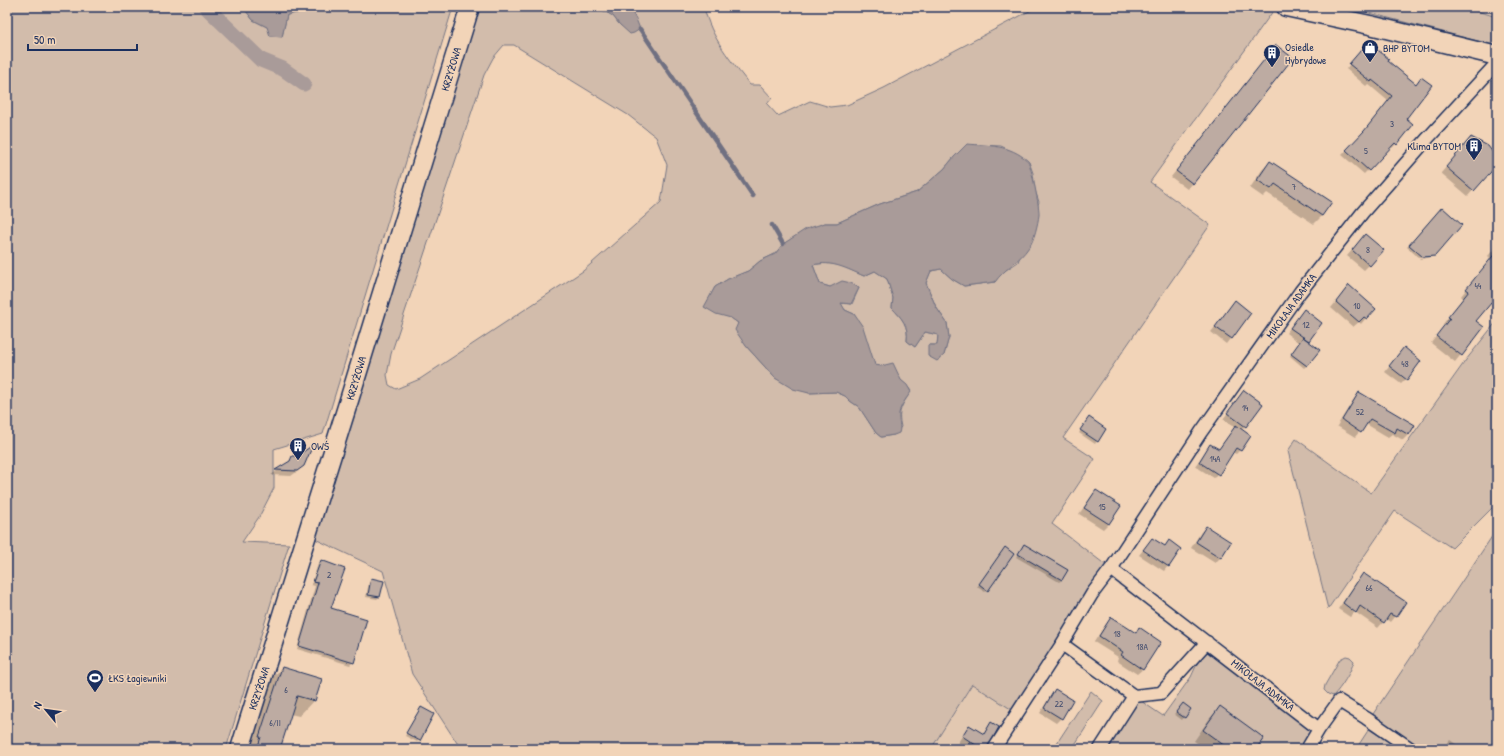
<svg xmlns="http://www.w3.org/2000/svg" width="1504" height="756" viewBox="0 0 1504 756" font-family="'Patrick Hand',sans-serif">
<rect width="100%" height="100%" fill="#f2d4b8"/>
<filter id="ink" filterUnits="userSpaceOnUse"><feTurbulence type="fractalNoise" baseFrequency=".025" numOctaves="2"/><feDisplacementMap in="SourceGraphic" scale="8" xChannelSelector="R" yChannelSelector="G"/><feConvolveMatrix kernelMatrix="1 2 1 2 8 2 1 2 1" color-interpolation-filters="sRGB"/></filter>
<g filter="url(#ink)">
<!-- built -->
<path fill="#e2c8b1" d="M972 684 1017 713 994 749H931Z"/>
<!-- green -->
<path fill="#d2bcab" stroke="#767684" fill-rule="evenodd" d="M7 7H243L253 20 267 27 282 37 287 15 323 7H453L323 434 274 449V488L259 517 242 542 289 544 226 749H7Z
M479 7H597L613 16 619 24 621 26 636 19 629 7H704C711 38 731 61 750 85H760L772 98 767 104 778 116 810 101 830 107 847 105 884 88 1037 7H1276L1150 182 1210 225 1063 438 1095 459 1052 524 1111 569 1017 713 972 684 931 749H461L412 674 383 571 313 538ZM504 45H514L628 115 656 137 667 165 661 202 583 271 420 379 396 389 389 385 387 375 391 354 484 75 493 58ZM979 145 1001 146 1017 154 1029 162 1033 173 1035 190 1039 202 1018 262 1000 274 995 282 964 286 952 279 941 269 931 271 926 283 936 307 947 323 949 337 944 355 928 345H937L938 335 925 332 915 347 907 341C909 326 902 318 892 308L893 298 887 279 875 271 864 276C845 268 834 260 813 265L820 284 830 287 859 288 852 304 840 303 845 310 854 314 875 365C888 368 904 381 911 391 902 406 897 410 901 427L894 435 881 437 876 433 859 407 850 401 845 396 836 392 809 393 775 378 746 346 738 323 731 318 705 307 715 287 728 279 748 271 760 261 775 254 783 244 794 238 825 223H837L880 204 917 192 944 169 954 157Z
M1346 7H1463L1497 17V46Z
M1497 321V503L1452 548 1395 511 1328 609 1288 451 1296 439 1371 493 1466 360Z
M1497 529V749H1418L1371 717Z
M1207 642 1319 729 1307 749H1100L1135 697 1163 716 1191 677Z
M1346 656 1350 657 1354 661C1351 672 1341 688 1333 696L1328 694 1324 690 1325 685 1340 659Z
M1091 691 1103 701 1072 749H1053Z
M1369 729 1395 746 1392 749H1356Z"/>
<!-- water -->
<path fill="#a99b99" stroke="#707081" d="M243 7H323L287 15 282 37 270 36 267 27 253 20Z
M597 7H629L636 19 640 29 634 33 630 34 619 24 613 16Z
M967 144C989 146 1009 144 1028 161 1031 165 1040 209 1039 215 1038 223 1034 241 1029 247 1019 262 1005 268 995 282L964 286 952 279 941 269 931 271 926 283 936 307 947 323 949 337 944 355 937 361 928 356V345H937L938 335 925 332 915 347 907 341C909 326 902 318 892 308L893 298 887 279 875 271 864 276C847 269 832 260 813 265L820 284 830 287 842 281 851 283 859 288 851 304 841 303 845 310 854 314 863 327 875 365 881 366 893 363 901 380 907 385 911 392C906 399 898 408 899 417 899 424 901 427 899 433L894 435 881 437 876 433 859 407 850 401 845 396 836 392 809 393 793 389 775 378 746 346 735 330 738 323 731 318 716 314 704 307 715 287 728 279 748 271 760 261 775 254 783 244 806 229 825 223H837L880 204 917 192 944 169 954 157Z"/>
<!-- shadow -->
<path fill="#0003" d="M1276 46 1291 59 1187 189 1171 177Z
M1363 48 1386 61 1415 85 1421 78 1405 120 1412 125 1396 144 1392 148 1390 147 1364 174 1342 155 1360 136 1388 101 1368 84 1366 86 1346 69Z
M1466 144 1497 160V163L1468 196 1441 173Z
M1270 162 1322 216 1314 224 1267 193 1263 197 1250 188 1262 170Z
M1439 210 1435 255 1418 257 1407 247Z
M1360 241 1369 265 1364 270 1347 256Z
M1497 245V279L1475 321 1483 327 1455 362 1431 343 1445 325 1443 324 1463 298 1461 296 1491 259 1488 256Z
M1432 257 1420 259 1419 258Z
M1349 286 1366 318 1361 324 1359 322 1353 327 1331 308Z
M1235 302 1250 313 1226 344 1211 332Z
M1304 310 1321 323 1307 342V365L1304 368 1290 356 1299 343 1286 333Z
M1399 354 1406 379 1401 384 1385 372Z
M1244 392 1245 426 1241 430 1240 450 1236 454 1232 452 1214 478 1195 466 1210 445 1218 450 1235 427 1223 419Z
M1359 393 1414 426 1408 435 1403 440 1392 434 1388 437 1366 424 1355 437 1337 426 1354 399Z
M1089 418 1105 429 1095 444 1079 433Z
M293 457 304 465 298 471 291 476 271 475 287 464Z
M1096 492 1119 507 1108 524 1103 529 1079 514 1091 497Z
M1206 527 1220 558 1215 563 1191 548 1201 532Z
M1152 539 1164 547 1169 542 1168 566 1164 571 1139 555Z
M1024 546 1067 571 1062 580 1059 582 1016 557Z
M1003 551 987 590 985 592 977 587Z
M321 561 329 609 353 662 350 665 297 649 315 586 311 585 318 564Z
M1363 574 1405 603 1390 622 1386 619 1378 628 1355 612 1350 617 1338 609 1358 580Z
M372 579 379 597 377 599 366 597 369 582Z
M1111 619 1135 633 1139 629 1143 669 1137 674 1117 661 1118 657 1094 642 1106 624Z
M282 668 314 700 299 716 290 714 280 749H246L266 683Z
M1056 690 1061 718 1056 723 1040 713 1051 695Z
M1183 704 1190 710 1182 720 1174 714Z
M421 708 419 740 417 742 405 736Z
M1220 708 1255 749H1206L1194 741 1210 718Z
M991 723 986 749H954L967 728 983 735Z
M1450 740 1460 747 1458 749H1442Z"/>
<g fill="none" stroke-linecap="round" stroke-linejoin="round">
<!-- stream -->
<path stroke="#707081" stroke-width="4.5" d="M640 29 753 196
M772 225 783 244"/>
<!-- canal -->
<path stroke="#a99b99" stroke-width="15" d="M206 7 261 60 283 69 304 84"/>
</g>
<!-- building -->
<path fill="#bdaba2" stroke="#1b2f5e" d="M1368 42 1389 59 1388 61 1416 84 1421 77 1432 85 1406 119 1413 125 1397 145 1395 143 1369 171 1346 150 1364 131 1392 96 1372 80 1371 82 1349 64Z
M1276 45 1293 58 1193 184 1176 171Z
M1471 137 1488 146 1497 158V165L1474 191 1446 167Z
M1270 161 1332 202 1322 216 1275 184 1271 189 1257 180Z
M1442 207 1462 225 1435 256 1423 257 1409 245Z
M1365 234 1384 250 1370 266 1352 250Z
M1497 251V296L1476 321 1484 327 1462 356 1436 336 1450 318 1448 317 1469 291 1466 289Z
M1349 285 1376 309 1367 319 1364 317 1359 322 1336 302Z
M1235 300 1251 313 1232 339 1215 327Z
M1304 309 1322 323 1309 341 1290 328Z
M1303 337 1320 350 1307 366 1291 354Z
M1404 347 1421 361 1407 380 1389 366Z
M1244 390 1263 404 1246 427 1227 413Z
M1359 392 1415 425 1409 435 1397 428 1395 433 1370 419 1361 433 1342 420Z
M1089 417 1106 429 1098 442 1080 430Z
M1236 425 1251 436 1241 451 1236 448 1219 475 1199 462 1210 444 1219 449Z
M313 445 304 466 297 471 275 470 290 461 292 456H297Z
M1096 490 1121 506 1109 524 1084 508Z
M1206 526 1231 542 1221 558 1196 542Z
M1152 538 1165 546 1169 540 1181 549 1169 567 1143 550Z
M1024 544 1068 570 1062 580 1018 554Z
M1005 547 1014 554 988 591 979 584Z
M321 560 345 569 331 608 367 619 354 663 299 646 318 583 313 582Z
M1363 573 1406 602 1396 617 1390 614 1384 623 1360 606 1356 613 1343 603Z
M371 578 384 581 380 597 368 595Z
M1111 617 1136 633 1139 627 1161 642 1143 670 1121 655 1123 652 1099 636Z
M282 667 322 679 315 701 297 696 280 749H257L261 737H259Z
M1055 689 1073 700 1062 719 1044 708Z
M1183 703 1191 709 1185 718 1176 712Z
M1220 706 1264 738 1256 749H1229L1203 730Z
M421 707 434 714 420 741 406 733Z
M991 722 999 727 987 749H982L962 736 969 725 984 734Z"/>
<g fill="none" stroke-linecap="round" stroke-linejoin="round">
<defs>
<path id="street" d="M1062 644 1134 696 1161 693 1207 642
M1319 729 1339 701 1366 718 1411 749
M994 749 1062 644 1092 594 1111 569
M1100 749 1134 696
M1307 749 1319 729 1111 569 1201 432 1300 292 1363 212 1428 138 1497 63"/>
<path id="secondary" d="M1286 7 1370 25 1497 56
M240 749 350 397 470 7"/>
</defs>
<!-- street casing -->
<use href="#street" stroke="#1b2f5e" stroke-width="15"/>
<!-- secondary casing -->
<use href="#secondary" stroke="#1b2f5e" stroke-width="21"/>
<!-- street -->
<use href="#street" stroke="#f2d4b8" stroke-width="12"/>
<!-- secondary -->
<use href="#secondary" stroke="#f2d4b8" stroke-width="18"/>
</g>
</g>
<!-- icons -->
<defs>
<symbol id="shop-pin" viewBox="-11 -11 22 30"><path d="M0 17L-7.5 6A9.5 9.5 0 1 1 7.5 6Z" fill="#1b2f5e" stroke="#f2d4b8"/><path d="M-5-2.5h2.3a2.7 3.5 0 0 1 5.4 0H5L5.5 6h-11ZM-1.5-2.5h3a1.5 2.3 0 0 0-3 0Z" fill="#fff"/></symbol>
<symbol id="building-pin" viewBox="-11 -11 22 30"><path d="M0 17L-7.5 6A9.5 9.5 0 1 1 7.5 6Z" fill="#1b2f5e" stroke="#f2d4b8"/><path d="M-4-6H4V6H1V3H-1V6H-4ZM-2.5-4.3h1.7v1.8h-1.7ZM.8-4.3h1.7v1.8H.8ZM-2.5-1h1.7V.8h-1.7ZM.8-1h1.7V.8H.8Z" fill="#fff"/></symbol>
<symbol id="stadium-pin" viewBox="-11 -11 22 30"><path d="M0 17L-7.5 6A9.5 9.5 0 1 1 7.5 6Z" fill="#1b2f5e" stroke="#f2d4b8"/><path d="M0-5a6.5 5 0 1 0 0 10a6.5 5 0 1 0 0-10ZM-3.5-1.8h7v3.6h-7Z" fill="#fff"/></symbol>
</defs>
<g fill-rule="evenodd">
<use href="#shop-pin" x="1360" y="38" width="20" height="27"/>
<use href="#building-pin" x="1262" y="43" width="20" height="27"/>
<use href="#building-pin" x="1464" y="136" width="20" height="27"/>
<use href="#building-pin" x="288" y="436" width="20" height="27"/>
<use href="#stadium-pin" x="85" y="668" width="20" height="27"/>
</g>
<g text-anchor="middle" stroke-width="3" stroke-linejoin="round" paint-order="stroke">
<!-- number labels -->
<g font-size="9" fill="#444e6f">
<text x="1392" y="127">3</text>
<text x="1366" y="154">5</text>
<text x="1294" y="190">7</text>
<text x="1368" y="253">8</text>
<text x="1478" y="289">44</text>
<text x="1357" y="309">10</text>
<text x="1306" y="328">12</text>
<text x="1405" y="367">48</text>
<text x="1245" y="411">14</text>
<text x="1360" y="415">52</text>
<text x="1215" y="462">14A</text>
<text x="1102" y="510">15</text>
<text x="329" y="578">2</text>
<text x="1369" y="591">66</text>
<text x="1117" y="637">18</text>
<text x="1142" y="650">18A</text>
<text x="286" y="693">6</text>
<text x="1059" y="707">22</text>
<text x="275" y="726">6/II</text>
</g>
<!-- poi labels -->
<g font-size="11" fill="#1b2f5e" stroke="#f2d4b8" text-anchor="start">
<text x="1285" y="51">Osiedle<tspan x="1285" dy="13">Hybrydowe</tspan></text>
<text x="1383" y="52">BHP BYTOM</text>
<text x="1461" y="150" text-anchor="end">Klima BYTOM</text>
<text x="311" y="450">OWŚ</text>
<text x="108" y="682">ŁKS Łagiewniki</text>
</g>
<!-- street labels -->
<g font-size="11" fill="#1b2f5e" stroke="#f2d4b8">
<text transform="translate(451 69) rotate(-73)" y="4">KRZYŻOWA</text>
<text transform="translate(1291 306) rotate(-54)" y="4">MIKOŁAJA ADAMKA</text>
<text transform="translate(356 378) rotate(-73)" y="4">KRZYŻOWA</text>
<text transform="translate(1263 685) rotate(38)" y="4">MIKOŁAJA ADAMKA</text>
<text transform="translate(259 688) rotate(-72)" y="4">KRZYŻOWA</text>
</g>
</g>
<!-- margin -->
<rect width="1504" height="756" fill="none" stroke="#f2d4b8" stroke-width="24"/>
<rect x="12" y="12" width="1480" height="732" fill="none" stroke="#1b2f5e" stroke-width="1.5" filter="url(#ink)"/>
<!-- north arrow -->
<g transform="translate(46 710) rotate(299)" stroke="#f2d4b8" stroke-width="3" paint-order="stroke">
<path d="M0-3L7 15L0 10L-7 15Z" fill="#1b2f5e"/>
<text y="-6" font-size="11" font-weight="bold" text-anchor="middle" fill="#1b2f5e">N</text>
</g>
<!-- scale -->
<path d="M28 44v6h109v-6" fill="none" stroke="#1b2f5e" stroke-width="2"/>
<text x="34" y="44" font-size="12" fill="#1b2f5e" stroke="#f2d4b8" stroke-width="3" paint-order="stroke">50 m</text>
</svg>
